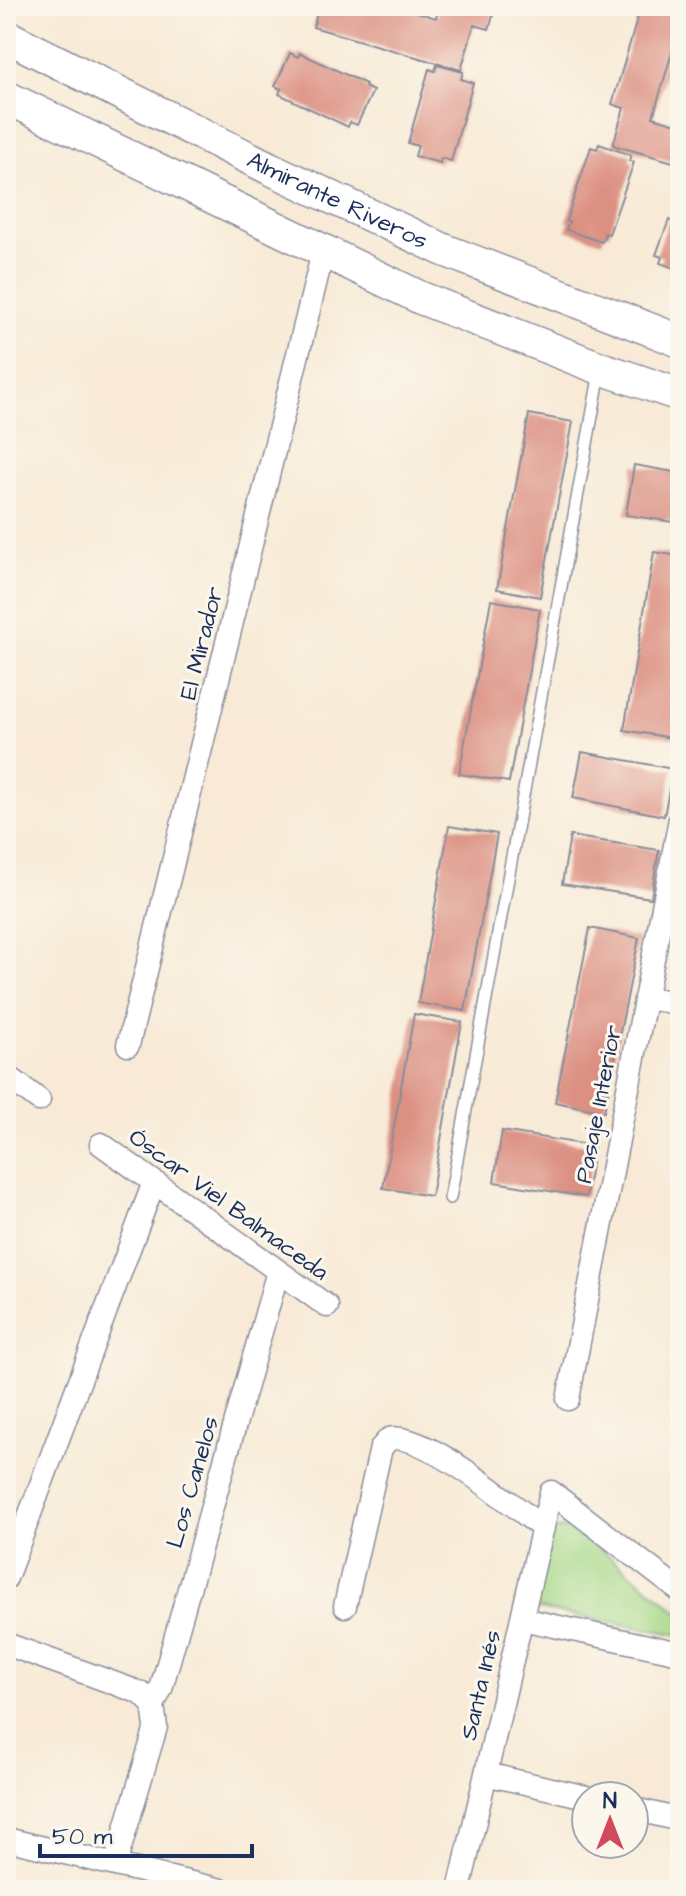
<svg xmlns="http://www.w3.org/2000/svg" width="686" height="1896" viewBox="0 0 686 1896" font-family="'Architects Daughter',sans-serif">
<rect width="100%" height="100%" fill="#fbf7ec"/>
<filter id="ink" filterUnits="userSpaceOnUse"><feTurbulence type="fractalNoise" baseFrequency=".0125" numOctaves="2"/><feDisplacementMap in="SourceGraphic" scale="16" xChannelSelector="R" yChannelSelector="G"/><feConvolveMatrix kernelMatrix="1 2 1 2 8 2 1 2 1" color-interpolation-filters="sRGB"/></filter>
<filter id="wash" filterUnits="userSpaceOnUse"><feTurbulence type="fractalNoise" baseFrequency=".006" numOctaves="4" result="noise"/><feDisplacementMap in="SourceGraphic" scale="32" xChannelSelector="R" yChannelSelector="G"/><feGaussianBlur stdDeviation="1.8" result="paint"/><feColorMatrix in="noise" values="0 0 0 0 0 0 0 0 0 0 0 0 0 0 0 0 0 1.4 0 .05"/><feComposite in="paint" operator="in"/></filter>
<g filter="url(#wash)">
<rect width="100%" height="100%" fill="#f8ead6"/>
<!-- green -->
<path fill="#a5d888" stroke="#608473" stroke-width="2" d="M574 1528 680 1613V1635L534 1608 551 1529Z"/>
<g id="blocks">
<!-- building -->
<path fill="#db9082" d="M319 6H396L436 18 440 6H496L489 29 474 25 461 70 313 27Z
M641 6H680V25L653 117 680 125V164L613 145 624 108 612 104Z
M290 53 298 57 300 53 366 84 365 87 373 91 357 125 350 122 348 127 279 94 281 89 275 86Z
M437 65 463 72 461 79 473 83 451 161 441 158 440 163 415 156 418 146 408 143 429 69 435 71Z
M599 144 631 155 629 161 634 162 609 234 605 233 602 242 566 230 569 222 566 221 591 147 597 149Z
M677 219 680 220V270L660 263 662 257 656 255 669 220 676 223Z
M529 414 573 422 540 597 497 589Z
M634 465 680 473V523L626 515Z
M654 552 680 556V724L678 739 624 730Z
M491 600 540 609 509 782 459 774Z
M582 752 673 769 664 816 573 798Z
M449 826 497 834 465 1011 418 1003Z
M570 836 659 850 651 898 562 884Z
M590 928 639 938 604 1112 555 1102Z
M414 1014 462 1022 431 1196 383 1188Z
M502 1131 594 1146 586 1197 494 1182Z"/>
</g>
</g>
<g filter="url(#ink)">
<use href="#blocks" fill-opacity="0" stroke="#8a8c9a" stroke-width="2"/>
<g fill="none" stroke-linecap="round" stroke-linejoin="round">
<defs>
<path id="service" d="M450 1198 600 372"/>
<path id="minor" d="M645 998 680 1003
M128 1045 323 252
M6 1075 39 1100
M101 1144 327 1306
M568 1399 680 819
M6 1578 154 1182
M345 1606 381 1448 389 1439C422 1430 515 1507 543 1528
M522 1619 680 1653
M6 1644 141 1693 153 1705 156 1727 115 1865
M153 1705 161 1689 278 1271
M486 1774 586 1797
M634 1809 680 1820
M6 1839 221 1890
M459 1890 551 1492 680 1591"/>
<g id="secondary">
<path id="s1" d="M6 36 269 168 444 250 680 341"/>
<path d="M6 97 421 298 600 368 680 395"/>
</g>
</defs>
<!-- service casing -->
<use href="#service" stroke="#8a8c9a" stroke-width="14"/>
<!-- minor casing -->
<use href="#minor" stroke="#8a8c9a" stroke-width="25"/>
<!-- secondary casing -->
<use href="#secondary" stroke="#8a8c9a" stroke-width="35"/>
<!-- service -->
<use href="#service" stroke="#fff" stroke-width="11"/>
<!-- minor -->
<use href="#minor" stroke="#fff" stroke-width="22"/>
<!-- secondary -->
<use href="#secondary" stroke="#fff" stroke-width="32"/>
</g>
</g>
<g text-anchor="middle" stroke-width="6" stroke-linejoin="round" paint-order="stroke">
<!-- street labels -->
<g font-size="24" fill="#1b2f5e" stroke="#fbf7ec">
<text dy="8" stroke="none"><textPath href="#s1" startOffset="370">Almirante Riveros</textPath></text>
<text transform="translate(201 643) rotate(-76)" y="8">El Mirador</text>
<text transform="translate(598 1104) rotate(-79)" y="8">Pasaje Interior</text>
<text transform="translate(229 1204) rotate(36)" y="8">Óscar Viel Balmaceda</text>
<text transform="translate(192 1482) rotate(-74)" y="8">Los Canelos</text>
<text transform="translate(480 1685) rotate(-77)" y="8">Santa Inés</text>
</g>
</g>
<!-- margin -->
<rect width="686" height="1896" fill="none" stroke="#fbf7ec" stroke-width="32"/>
<!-- north arrow -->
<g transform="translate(610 1820)"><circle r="38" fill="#fbf7ec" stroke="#a1a7b3" stroke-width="2"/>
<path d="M0-6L14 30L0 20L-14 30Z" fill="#d1495b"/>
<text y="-12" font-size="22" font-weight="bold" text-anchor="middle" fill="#1b2f5e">N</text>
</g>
<!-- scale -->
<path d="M40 1844v12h212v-12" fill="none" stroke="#1b2f5e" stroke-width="4"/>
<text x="52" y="1844" font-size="24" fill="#1b2f5e" stroke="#fbf7ec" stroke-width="6" paint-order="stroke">50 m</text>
</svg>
